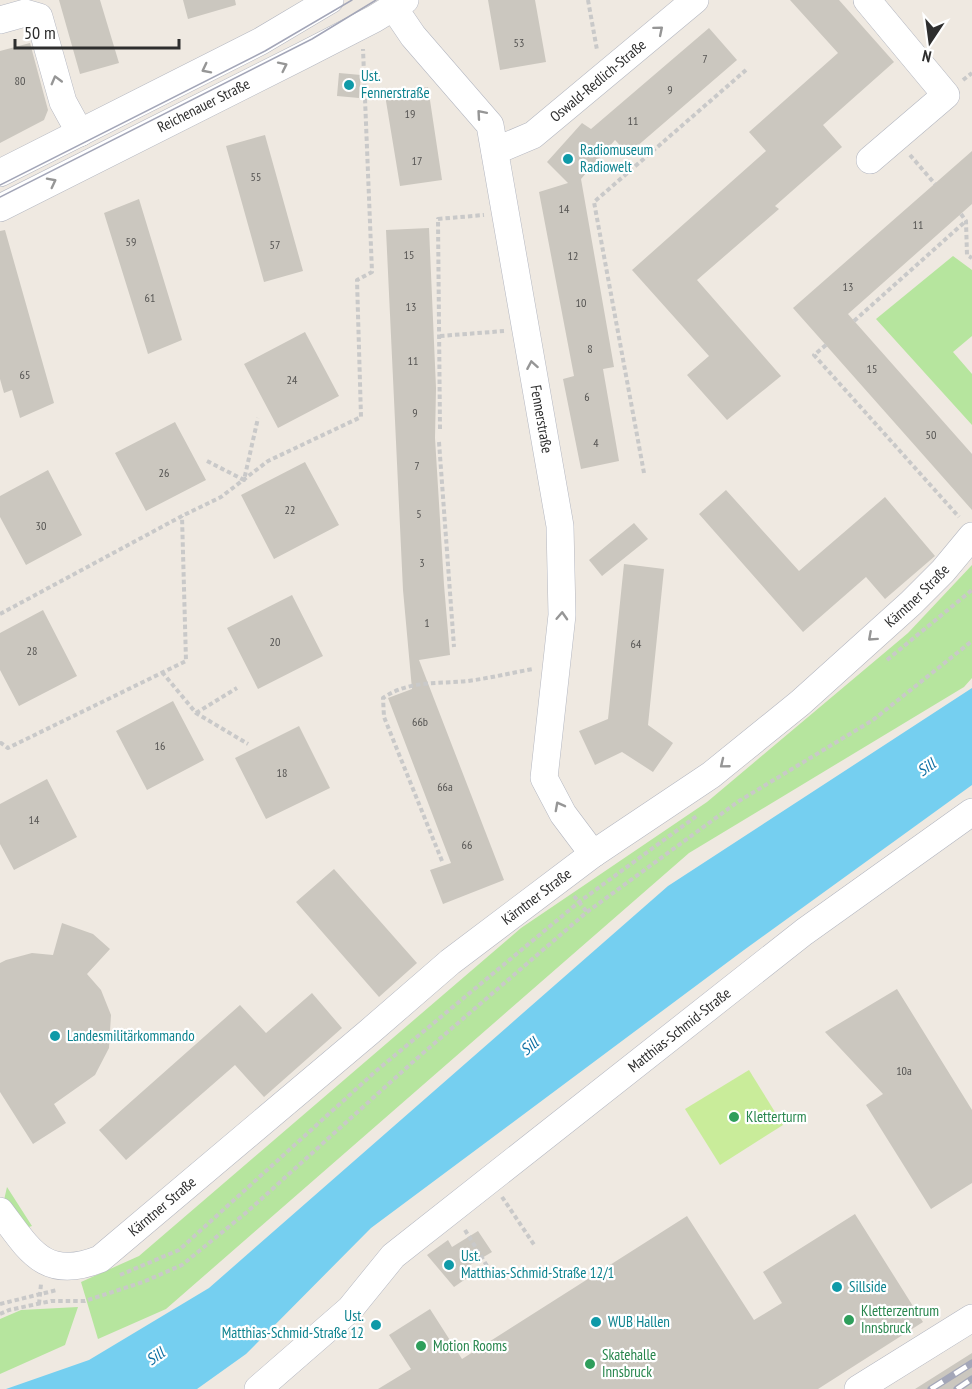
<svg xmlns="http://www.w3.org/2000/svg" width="972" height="1389" viewBox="0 0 972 1389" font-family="'PT Sans Narrow',sans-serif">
<rect width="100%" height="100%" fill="#efe9e1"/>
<!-- green -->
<path fill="#b6e59e" d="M953 256 972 270V336L953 352 972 374V425L876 319Z
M972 565V678L964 687 689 853 166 1309 98 1339 81 1282 139 1256 521 928 707 802 908 633Z
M7 1187 32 1226 29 1227 4 1200Z
M78 1307 65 1345 0 1374V1319L21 1310Z"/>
<!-- pitch -->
<path fill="#c9ec9a" d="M749 1070 783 1125 720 1165 685 1109Z"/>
<!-- water -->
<path fill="#75cff0" d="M972 688V785L744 950 371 1228 246 1354 197 1389H6L89 1360 209 1288 668 886Z"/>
<!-- building -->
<path fill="#cbc7bf" d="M59 0H100L119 63 80 74Z
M183 0H235L236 5 188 19Z
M488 0H535L546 62 500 70Z
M790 0H839L894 62 823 125 842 147 775 206 779 209 697 280 781 376 727 420 687 375 709 356 632 270 766 151 749 132 838 53Z
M709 28 737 60 628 154 615 140 581 179 614 367 603 369 619 461 581 469 563 379 574 376 539 192 568 183 547 162 582 123 591 129Z
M30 43 48 110 44 120 0 143V51Z
M339 73 361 75 359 98 337 96Z
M428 87 442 180 400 186 385 95Z
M265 135 303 271 264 282 226 146Z
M972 151V204L848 314 972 454V510L793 308Z
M139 199 182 340 148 354 104 213Z
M429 228 436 388 435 438 444 585 450 655 419 660 504 880 443 904 430 870 451 863 388 698 412 689 403 590 386 230Z
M5 230 54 403 20 418 12 390 4 393 0 379V231Z
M305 332 339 396 278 428 244 364Z
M175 422 206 480 146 511 115 453Z
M305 462 339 525 274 559 241 495Z
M48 470 82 535 26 565 0 517V496Z
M726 490 799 571 885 497 935 556 885 599 866 577 803 632 699 514Z
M634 523 648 539 602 576 589 560Z
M624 564 664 569 648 725 673 743 653 772 622 752 595 765 579 731 608 719Z
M292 595 323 656 258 689 227 628Z
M43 610 77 676 19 706 0 670V633Z
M173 701 204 760 147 790 116 731Z
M299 726 330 788 266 819 235 758Z
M47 779 77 837 14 870 0 844V804Z
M334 869 417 963 379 997 296 902Z
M62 923 93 934 110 949 87 974 101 990 111 1015 109 1048 95 1075 54 1104 66 1123 33 1144 0 1092V963L6 960 32 953 53 955Z
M897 989 972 1110V1183L931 1209 866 1105 883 1094 825 1032Z
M312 993 342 1028 264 1097 235 1065 126 1160 99 1130 240 1005 266 1033Z
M855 1214 923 1322 818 1389H378L411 1369 389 1335 430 1309 462 1359 687 1216 754 1320 782 1303 763 1272Z
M478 1231 492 1252 465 1268 470 1276 454 1287 427 1255 448 1240 452 1247Z
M972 1353V1389H915Z"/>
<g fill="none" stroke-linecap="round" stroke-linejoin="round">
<defs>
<g id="minor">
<path d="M867 0 946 95 870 160"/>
<path id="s1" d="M394 8 413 36 490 125 560 526 562 615 544 778 563 814 593 854"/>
<path d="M0 20 25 13 39 17 63 102 80 133"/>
<path id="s2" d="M495 151 533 135 695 0"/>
<path d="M0 173 261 41 330 0"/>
<path id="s3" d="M0 208 302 56 374 19 405 0"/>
<path id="s4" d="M0 1211C30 1251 45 1281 100 1259L368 1033 450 962 593 854 711 775 800 703 911 603 943 571 972 536"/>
<path id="s5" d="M258 1389 350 1309 393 1256 804 932 972 812"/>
<path d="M858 1389 972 1318"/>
</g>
</defs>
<!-- minor casing -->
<use href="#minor" stroke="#b4b7c1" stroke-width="28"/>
<!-- path -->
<path stroke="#c9c9c9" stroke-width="4" stroke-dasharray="4.5 3" stroke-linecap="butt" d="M588 0 597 50
M963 80 972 73
M910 155 935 184
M961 214 966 221 967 255 972 258
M854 321 966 221
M440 336 504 331
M826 345 814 355 959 517
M440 429 438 219 484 215
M439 442 454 647
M207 461 244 480 258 418
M644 473 594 202 746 70
M0 614 182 516 221 497 268 461 361 417 357 280 372 272 363 49
M887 660 972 590
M162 672 196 713 248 744
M196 713 237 688
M0 744 1 743 8 748 186 661 182 516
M442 861 384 717 383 698C409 680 439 684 468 681 490 678 511 673 533 669
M574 896 587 912
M502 1197 535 1246
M465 1230 492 1274
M120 1275 179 1250 376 1071 579 902 698 815
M0 1304 57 1290
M39 1304 41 1284
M0 1314 9 1310 51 1301H85L143 1282 182 1265 248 1211 415 1060 587 912 739 801 873 720 972 641"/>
<!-- minor -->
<use href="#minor" stroke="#fff" stroke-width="27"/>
<!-- tram -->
<path stroke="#a3a6b8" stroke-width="1.5" d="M0 185 265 51 352 0
M0 197 312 39 376 0"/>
<defs>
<path id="rail" d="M931 1389 972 1363
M957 1389 972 1379"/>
</defs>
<!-- rail casing -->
<use href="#rail" stroke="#a3a6b8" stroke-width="7"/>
<!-- rail -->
<use href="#rail" stroke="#fff" stroke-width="4.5" stroke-dasharray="14" stroke-linecap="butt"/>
</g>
<!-- one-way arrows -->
<defs><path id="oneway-chevron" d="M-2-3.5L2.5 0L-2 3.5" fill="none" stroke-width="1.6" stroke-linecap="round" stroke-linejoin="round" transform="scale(1.5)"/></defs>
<g stroke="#969696">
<use href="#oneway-chevron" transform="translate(659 30) rotate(-40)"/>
<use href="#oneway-chevron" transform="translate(283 66) rotate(-26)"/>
<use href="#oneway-chevron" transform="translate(206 69) rotate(153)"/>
<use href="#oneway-chevron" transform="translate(56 80) rotate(-105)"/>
<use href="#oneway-chevron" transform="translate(481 114) rotate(-131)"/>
<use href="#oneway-chevron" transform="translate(52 182) rotate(-27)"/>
<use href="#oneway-chevron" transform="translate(532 365) rotate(-100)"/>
<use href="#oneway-chevron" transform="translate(562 616) rotate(-87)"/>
<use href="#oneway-chevron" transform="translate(872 637) rotate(138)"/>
<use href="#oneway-chevron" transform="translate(724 764) rotate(141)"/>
<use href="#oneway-chevron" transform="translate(559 806) rotate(-118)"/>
</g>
<!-- markers -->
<g fill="#0f9aa8" stroke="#fff" stroke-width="2">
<circle cx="349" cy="85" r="6"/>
<circle cx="568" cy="159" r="6"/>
<circle cx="55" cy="1036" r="6"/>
<circle cx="449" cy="1265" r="6"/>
<circle cx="837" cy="1287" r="6"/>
<circle cx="596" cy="1322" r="6"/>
<circle cx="376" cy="1325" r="6"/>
</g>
<g fill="#2e9e5b" stroke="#fff" stroke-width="2">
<circle cx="734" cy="1117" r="6"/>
<circle cx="849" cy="1320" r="6"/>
<circle cx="421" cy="1346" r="6"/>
<circle cx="590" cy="1364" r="6"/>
</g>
<g text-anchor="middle" stroke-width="4.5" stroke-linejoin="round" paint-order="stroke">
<!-- number labels -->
<g font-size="12" fill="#555452">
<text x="519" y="47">53</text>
<text x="705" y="63">7</text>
<text x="20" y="85">80</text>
<text x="670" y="94">9</text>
<text x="410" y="118">19</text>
<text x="633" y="125">11</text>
<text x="417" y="165">17</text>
<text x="256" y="181">55</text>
<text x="564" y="213">14</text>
<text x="918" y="229">11</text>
<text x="131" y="246">59</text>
<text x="275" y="249">57</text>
<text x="409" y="259">15</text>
<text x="573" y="260">12</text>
<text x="848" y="291">13</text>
<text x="150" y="302">61</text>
<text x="581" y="307">10</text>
<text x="411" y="311">13</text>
<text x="590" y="353">8</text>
<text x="413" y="365">11</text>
<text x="872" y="373">15</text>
<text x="25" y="379">65</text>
<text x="292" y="384">24</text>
<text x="587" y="401">6</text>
<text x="415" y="417">9</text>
<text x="931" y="439">50</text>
<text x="596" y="447">4</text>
<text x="417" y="470">7</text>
<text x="164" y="477">26</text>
<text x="290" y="514">22</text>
<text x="419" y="518">5</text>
<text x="41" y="530">30</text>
<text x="422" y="567">3</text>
<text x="427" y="627">1</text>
<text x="275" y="646">20</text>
<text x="636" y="648">64</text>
<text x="32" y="655">28</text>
<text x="420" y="726">66b</text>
<text x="160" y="750">16</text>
<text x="282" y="777">18</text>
<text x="445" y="791">66a</text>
<text x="34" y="824">14</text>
<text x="467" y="849">66</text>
<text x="904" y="1075">10a</text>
</g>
<!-- culture labels -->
<g font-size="15" fill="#0d838f" stroke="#fff" text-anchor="start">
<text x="361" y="81">Ust.<tspan x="361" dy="17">Fennerstraße</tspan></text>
<text x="580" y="155">Radiomuseum<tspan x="580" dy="17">Radiowelt</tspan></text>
<text x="67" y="1041">Landesmilitärkommando</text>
<text x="461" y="1261">Ust.<tspan x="461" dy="17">Matthias-Schmid-Straße 12/1</tspan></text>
<text x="849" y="1292">Sillside</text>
<text x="364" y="1321" text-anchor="end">Ust.<tspan x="364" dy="17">Matthias-Schmid-Straße 12</tspan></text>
<text x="608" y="1327">WUB Hallen</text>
</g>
<!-- street labels -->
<g font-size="15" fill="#2e2e2e" stroke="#fff">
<text dy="5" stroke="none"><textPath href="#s2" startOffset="126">Oswald-Redlich-Straße</textPath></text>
<text dy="5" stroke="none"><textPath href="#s3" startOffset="228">Reichenauer Straße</textPath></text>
<text dy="5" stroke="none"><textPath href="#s1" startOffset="450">Fennerstraße</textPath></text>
<text dy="5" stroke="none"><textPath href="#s4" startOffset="1178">Kärntner Straße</textPath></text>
<text dy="5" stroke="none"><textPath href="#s4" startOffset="692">Kärntner Straße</textPath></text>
<text dy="5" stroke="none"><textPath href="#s5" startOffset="555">Matthias-Schmid-Straße</textPath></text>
<text dy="5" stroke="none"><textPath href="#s4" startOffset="206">Kärntner Straße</textPath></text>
</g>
<!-- leisure labels -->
<g font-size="15" fill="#27864d" stroke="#fff" text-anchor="start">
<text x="746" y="1122">Kletterturm</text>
<text x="861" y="1316">Kletterzentrum<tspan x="861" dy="17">Innsbruck</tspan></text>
<text x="433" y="1351">Motion Rooms</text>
<text x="602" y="1360">Skatehalle<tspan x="602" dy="17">Innsbruck</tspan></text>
</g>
<!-- water labels -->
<g font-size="16" font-style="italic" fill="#0d6fa3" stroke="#fff">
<text transform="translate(926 767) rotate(-36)" y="6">Sill</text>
<text transform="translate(529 1046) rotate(-41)" y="6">Sill</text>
<text transform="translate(155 1356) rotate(-36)" y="6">Sill</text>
</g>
</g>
<!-- north arrow -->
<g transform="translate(930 42) rotate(193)" stroke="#ffffff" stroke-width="4.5" paint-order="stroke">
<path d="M0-4.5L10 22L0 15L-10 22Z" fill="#2e2e2e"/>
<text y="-9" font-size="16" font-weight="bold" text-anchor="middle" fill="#2e2e2e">N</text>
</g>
<!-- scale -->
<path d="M15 39v9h164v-9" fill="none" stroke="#2e2e2e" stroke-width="3"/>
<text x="24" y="39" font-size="18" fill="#2e2e2e" stroke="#ffffff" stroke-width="4.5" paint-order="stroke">50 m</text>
</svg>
